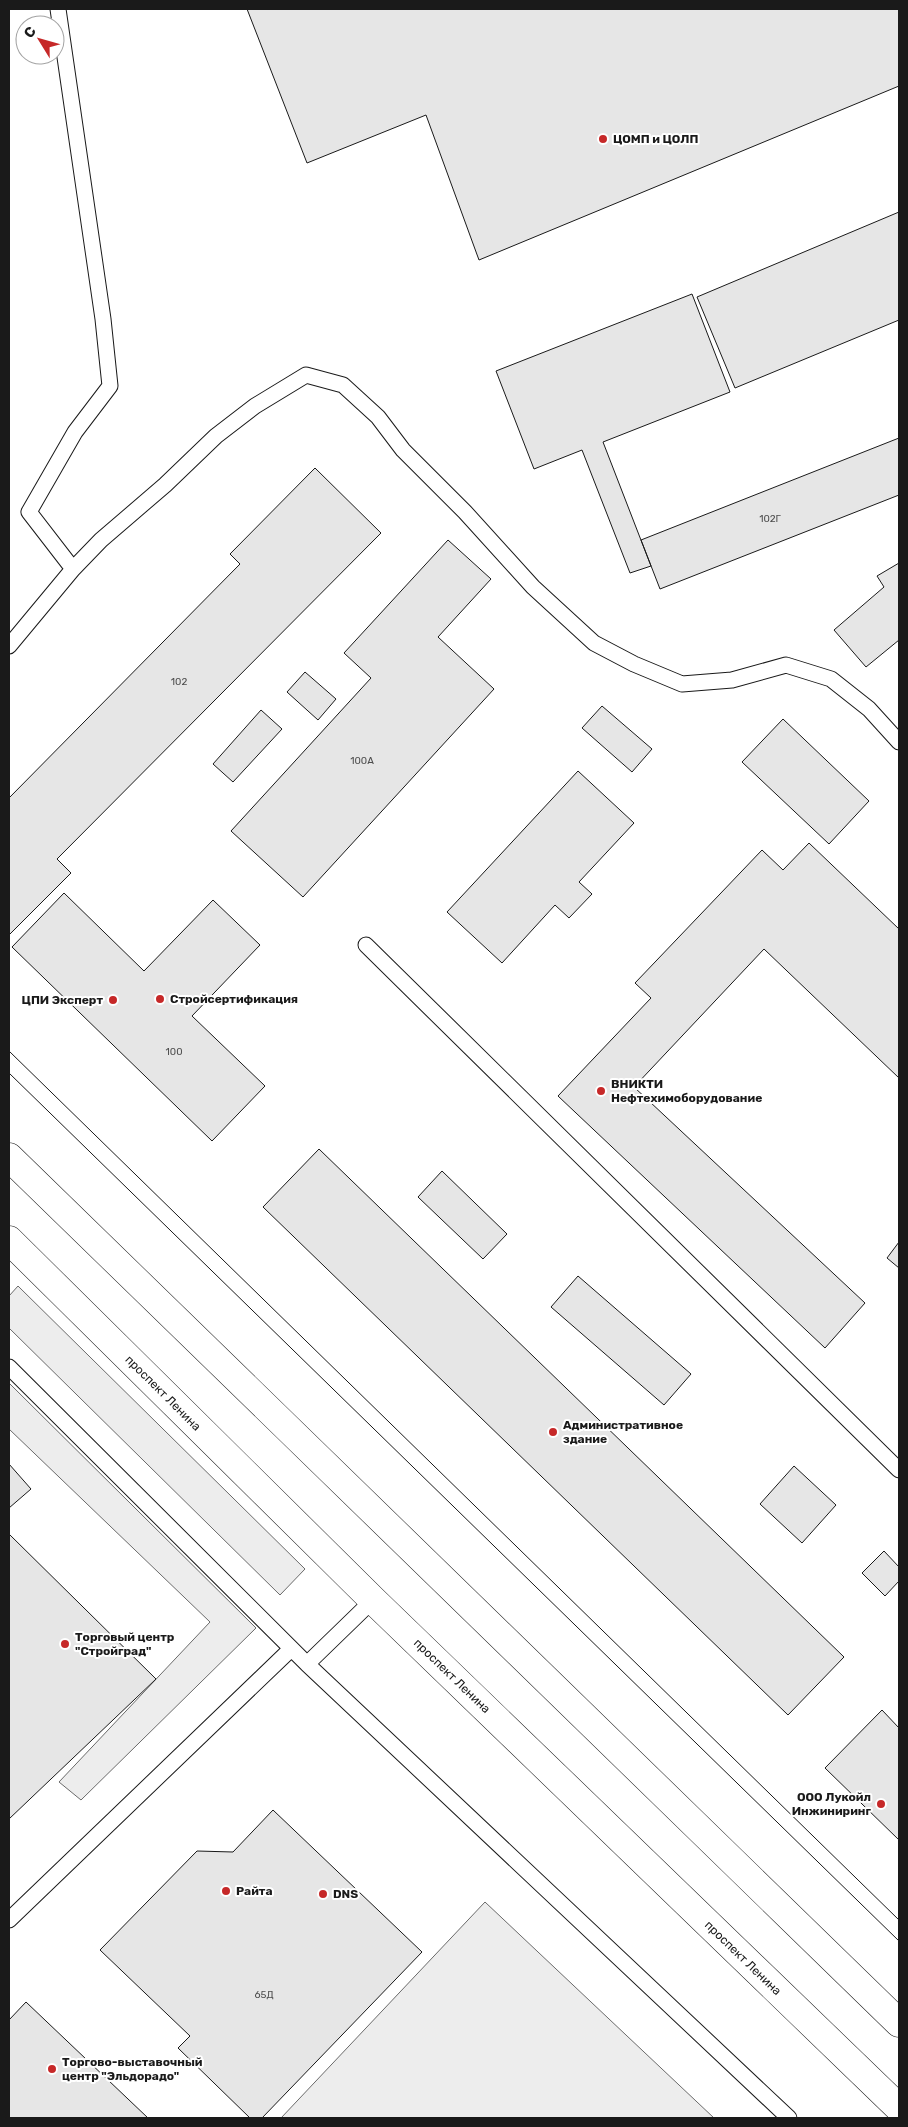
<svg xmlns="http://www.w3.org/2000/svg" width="908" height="2127" viewBox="0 0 908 2127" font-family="Rubik,sans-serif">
<rect width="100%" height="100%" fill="#fff"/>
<!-- parking -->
<path fill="#ededed" stroke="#6a6a6a" d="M18 1286 305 1569 280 1595 9 1328V1296Z
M9 1383 256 1628 81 1800 59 1782 210 1622 9 1429Z
M485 1902 714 2118H281Z"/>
<!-- building -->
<path fill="#e6e6e6" stroke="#1a1a1a" d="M247 9H899V86L479 260 426 115 307 163Z
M899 212V320L735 388 697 297Z
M692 294 730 392 603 442 651 566 630 573 582 450 534 469 496 371Z
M899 438V495L660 589 641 540Z
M315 468 381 533 57 859 71 873 9 935V798L240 564 230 554Z
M448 540 491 579 438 637 494 689 303 897 231 831 371 678 344 653Z
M899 563V640L866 667 834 630 884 587 877 576Z
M305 672 336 699 318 720 287 692Z
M602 706 652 749 632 772 582 728Z
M261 710 282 729 233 782 213 764Z
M783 719 869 801 829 844 742 762Z
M578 771 634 823 579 882 592 894 569 918 555 905 502 963 447 912Z
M809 843 899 929V1078L764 949 634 1087 865 1303 825 1348 558 1096 651 998 635 983 762 850 783 870Z
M64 893 144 971 213 900 260 945 192 1016 265 1086 212 1141 12 947Z
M319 1149 844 1657 788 1715 263 1207Z
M442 1171 507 1234 483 1259 418 1197Z
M899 1242V1268L887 1258Z
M578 1276 691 1374 664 1405 551 1307Z
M9 1464 31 1489 9 1508Z
M794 1466 836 1505 802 1543 760 1504Z
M9 1534 156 1679 9 1819Z
M884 1551 899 1567V1581L885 1596 862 1573Z
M882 1710 899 1728V1840L825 1768Z
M273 1810 422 1952 262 2118H250L178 2048 190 2036 100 1950 197 1851 233 1852Z
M26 2002 148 2118H9V2020Z"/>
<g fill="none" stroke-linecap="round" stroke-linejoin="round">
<defs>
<path id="service" d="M58 9 103 319 110 386 75 432 29 512 73 569
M9 646 73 569 101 540 165 485 216 436 255 406 306 375 343 385 378 417 403 450 465 512 533 587 594 643 634 664 682 684 732 680 786 665 831 679 869 709 899 742
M366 945 899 1470
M9 1367 307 1664 373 1600
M307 1664 789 2118
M9 1920 291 1649"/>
<path id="primary" d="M9 1157 899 2023
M9 1240 373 1600 899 2108"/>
</defs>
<!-- service casing -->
<use href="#service" stroke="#1a1a1a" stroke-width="17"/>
<!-- primary casing -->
<use href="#primary" stroke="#1a1a1a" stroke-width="29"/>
<!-- service -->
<use href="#service" stroke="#fff" stroke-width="15"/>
<!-- primary -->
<use href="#primary" stroke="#fff" stroke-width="28"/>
<!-- tram -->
<path stroke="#1a1a1a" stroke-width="1" d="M9 1051 899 1920
M9 1073 899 1941"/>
</g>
<!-- markers -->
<g fill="#c62828" stroke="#fff" stroke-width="2">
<circle cx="603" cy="139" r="5"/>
<circle cx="160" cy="999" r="5"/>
<circle cx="113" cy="1000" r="5"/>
<circle cx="601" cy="1091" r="5"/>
<circle cx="553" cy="1432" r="5"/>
<circle cx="65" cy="1644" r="5"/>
<circle cx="881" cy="1804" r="5"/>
<circle cx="226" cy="1891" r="5"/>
<circle cx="323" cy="1894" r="5"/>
<circle cx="52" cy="2069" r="5"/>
</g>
<g text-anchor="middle" stroke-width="4" stroke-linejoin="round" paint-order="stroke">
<!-- number labels -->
<g font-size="10" fill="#4d4d4d">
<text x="770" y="522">102Г</text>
<text x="179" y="685">102</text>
<text x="362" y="764">100А</text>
<text x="174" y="1055">100</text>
<text x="264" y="1998">65Д</text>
</g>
<!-- poi labels -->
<g font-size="12" font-weight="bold" fill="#1a1a1a" stroke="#fff" text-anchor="start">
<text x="613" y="143">ЦОМП и ЦОЛП</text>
<text x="170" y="1003">Стройсертификация</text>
<text x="103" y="1004" text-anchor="end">ЦПИ Эксперт</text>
<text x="611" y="1088">ВНИКТИ<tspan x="611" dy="14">Нефтехимоборудование</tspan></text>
<text x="563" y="1429">Административное<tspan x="563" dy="14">здание</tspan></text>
<text x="75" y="1641">Торговый центр<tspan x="75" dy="14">"Стройград"</tspan></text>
<text x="871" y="1801" text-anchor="end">ООО Лукойл<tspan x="871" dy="14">Инжиниринг</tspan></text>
<text x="236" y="1895">Райта</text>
<text x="333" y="1898">DNS</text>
<text x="62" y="2066">Торгово-выставочный<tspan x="62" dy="14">центр "Эльдорадо"</tspan></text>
</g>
<!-- street labels -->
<g font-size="12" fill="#1a1a1a" stroke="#fff">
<text transform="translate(163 1393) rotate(45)" y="4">проспект Ленина</text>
<text transform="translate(452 1676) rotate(44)" y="4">проспект Ленина</text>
<text transform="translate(743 1958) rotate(44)" y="4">проспект Ленина</text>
</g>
</g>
<!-- border -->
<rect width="908" height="2127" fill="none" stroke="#1a1a1a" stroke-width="20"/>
<!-- north arrow -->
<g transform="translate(40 40) rotate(307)"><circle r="24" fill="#ffffff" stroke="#a3a3a3"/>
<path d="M0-4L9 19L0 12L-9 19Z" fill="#c62828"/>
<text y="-8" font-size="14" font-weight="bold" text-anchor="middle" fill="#1a1a1a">С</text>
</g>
</svg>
